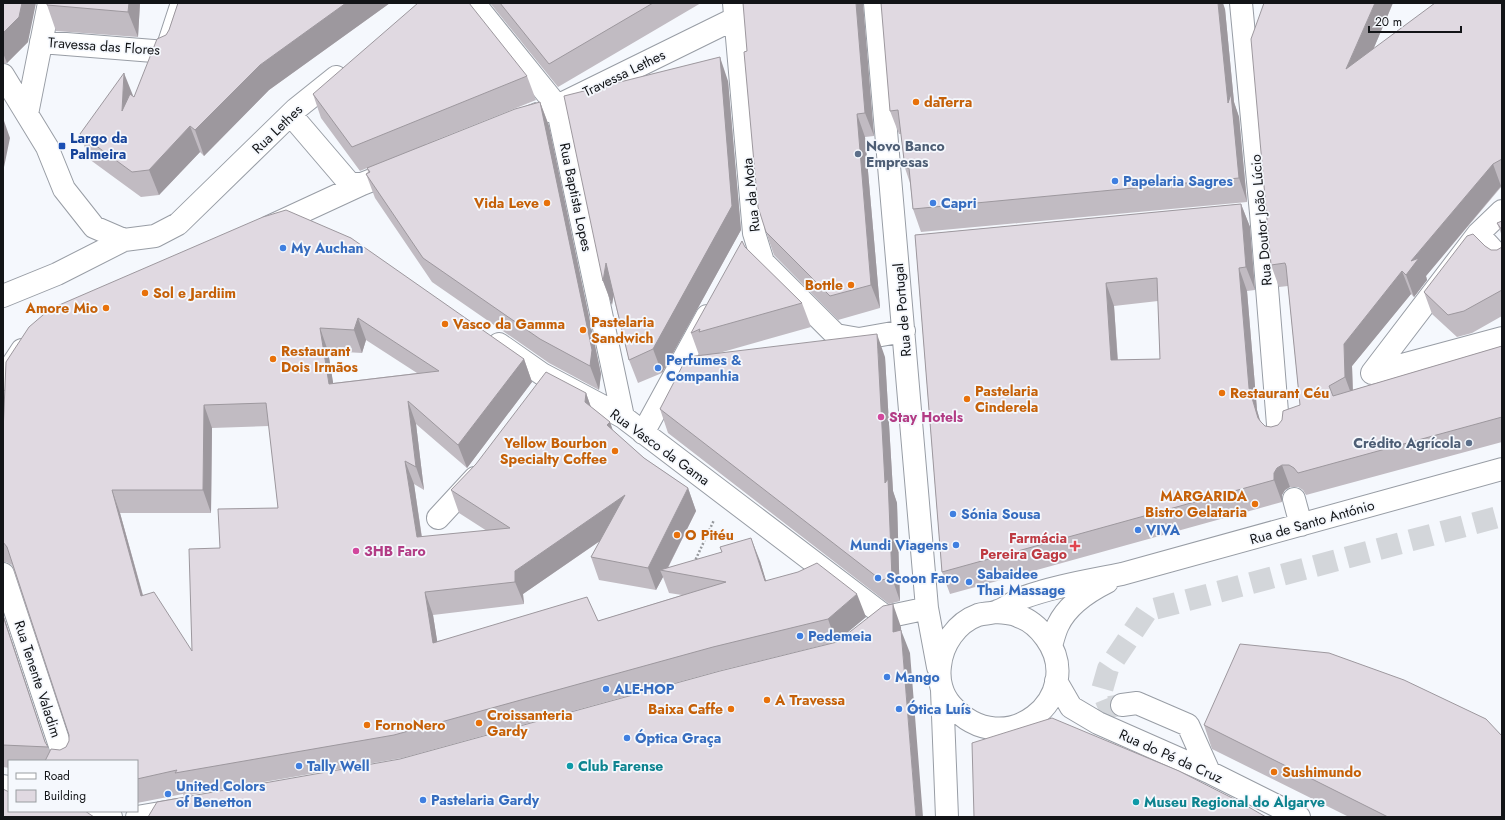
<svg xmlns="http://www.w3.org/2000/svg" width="1505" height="820" viewBox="0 0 1505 820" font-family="Jost,sans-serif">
<rect width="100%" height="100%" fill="#f5f8fd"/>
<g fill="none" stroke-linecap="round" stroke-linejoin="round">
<!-- minor-tunnel -->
<path stroke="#d3d6da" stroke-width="22" stroke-dasharray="22 11" stroke-linecap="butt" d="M1122 705 1109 707 1102 690 1108 669 1147 611 1502 516"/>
<defs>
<path id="minor" d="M474 3 557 106 623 417
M734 3 754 233 763 262 836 335 859 339 904 331
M875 3 927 608 938 667
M1241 3 1261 213 1279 437
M41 42 166 52 182 3
M3 75 47 147 64 189 94 227 124 240
M27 114 49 3
M291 115 350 184H362L397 170
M515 123 557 106 734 19
M1502 211 1478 234 1372 373 1502 338
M269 227 362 184
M1478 234 1502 260
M3 296 57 274 124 240 155 236 178 224 296 109 336 77
M499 344 542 374 623 417 886 617 919 610
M3 379 22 350
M643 433 707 316
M1294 499 1301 525
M438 518 475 478
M3 574 65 761
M997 612C1004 613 1012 613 1018 616 1030 620 1039 628 1046 638 1088 696 1005 766 951 705 942 695 938 680 940 666 942 645 956 623 978 615 984 613 992 614 998 611 1007 608 1014 601 1022 598 1055 586 1088 581 1122 574L1502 469
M1051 646C1053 639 1055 631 1058 625 1067 606 1089 591 1107 582
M1056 681 1071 707 1098 723 1209 772 1299 817
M942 690 947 817
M1122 705 1137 703 1188 725 1209 772
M3 786 9 787
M99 811 111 817
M137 817 178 810"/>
</defs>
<!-- minor casing -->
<use href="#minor" stroke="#989da5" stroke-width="24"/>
<!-- path -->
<path stroke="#96999d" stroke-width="2.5" stroke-dasharray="2 2" stroke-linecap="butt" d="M694 563 714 520"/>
<!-- minor -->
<use href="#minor" stroke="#fff" stroke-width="22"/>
</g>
<!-- wall -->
<path fill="#c1bbc2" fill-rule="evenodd" d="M3 3 28 42 7 63 3 64Z
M140 3 138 37 56 31 47 5Z
M178 3H390L269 90 204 156 200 152 159 195 141 197 89 159 80 134 133 96 134 97 169 30Z
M490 3H701L558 87Z
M1393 3 1373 50 1502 3V186L1426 276 1427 280 1414 297 1411 294 1352 366 1353 390 1502 346V442L1306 495 1303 490 1298 487H1290L1285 490 1282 495V502L950 594 942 572 915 235 1241 204 1250 227 1255 290 1247 291 1257 410 1260 421 1265 426 1271 427 1278 425 1300 405 1288 286 1279 287 1271 265ZM1158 301 1160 359 1118 360 1114 306Z
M863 4 874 136 865 137 880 308 838 320 774 255 766 232 747 51Z
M1225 9 1234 102 1239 117 1247 202 921 232 913 209 910 183 905 168 901 134H899L890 111Z
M527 76 536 100 426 144 540 102 549 126 601 374 599 390 549 363 432 282 375 198 366 174 368 172 367 168 360 171 321 118 313 94Z
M728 81 741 230 662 373 638 383 629 360 613 295 612 305 603 281Z
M263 217 524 359 532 382 467 468 416 424 424 490 414 484 422 537 487 531 459 513 451 490 586 393 591 407 610 422 612 430 644 458 688 488 696 511 668 568 722 553 720 547 760 561 766 581 866 617 836 642 722 670 402 758 184 796 183 794 137 803V761H9V768L3 767V614L46 744 50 751 60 750 66 747 69 741V735L13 568 12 565 6 562H3V433ZM366 340 417 373 333 383 328 351 362 353ZM269 426 278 508 220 548 192 651 143 595 120 513H211L212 428ZM600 541 591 557 599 580 656 590 663 577 669 593 682 595 598 621 437 641 433 615 524 604 523 594Z
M1502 221V236L1497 223Z
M1485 246 1491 250H1497L1502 247V316L1472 333 1457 337 1432 314 1424 292Z
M745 247 802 303 811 327 719 353 885 357 893 491 897 503 900 601 889 604 668 433 660 409 699 355 691 333Z
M1204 725 1502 817H1349L1212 749Z"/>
<!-- shaded-wall -->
<path fill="#9d989e" d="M22 3H36L28 42 7 63 3 53V33Z
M129 3H140L138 37 128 12Z
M346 3H390L269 90 204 156 195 130 260 65Z
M856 3H863L874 136 865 113Z
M1218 3H1223L1225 9 1234 102 1239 117 1247 202 1239 178 1228 103Z
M1375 3H1393L1355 92 1346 69Z
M720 57 728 81 741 230 662 373 653 349Z
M124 73 134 98 122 111Z
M540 102 549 126 601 374 599 390 590 366Z
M857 114 865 137 880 308 871 285Z
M3 118 10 138 3 172Z
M190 126 200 152 159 195 149 170Z
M1493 164 1501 186 1426 276 1427 280 1414 297 1406 275 1411 261Z
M1241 204 1250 227 1255 290 1246 267Z
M606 263 615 287 612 305 603 281Z
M1239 268 1247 291 1257 410 1266 441 1258 418 1249 388Z
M1402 271 1411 294 1352 366 1353 399 1345 377 1344 344Z
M1106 283 1114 306 1119 382 1111 360Z
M358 318 366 340 362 353 354 330Z
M320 328 328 351 337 407 329 384Z
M877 334 885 357 893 491 897 503 900 601 892 578 885 483Z
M524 359 532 382 467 468 458 445Z
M586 393 594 416 585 402Z
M408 401 416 424 424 490 416 467Z
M204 405 212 428 211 513 203 490Z
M610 422 618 445 607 425Z
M405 461 414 484 425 560 417 537Z
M1282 465 1290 487 1285 490 1282 495V502L1274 480V473L1277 468Z
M688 488 696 511 666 571 660 570 663 577 656 590 648 568Z
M112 490 120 513 149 618 141 596Z
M625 495 633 518 523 594 524 604 515 582V571Z
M751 538 760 561 773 604 765 581Z
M425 592 433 615 441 665 433 643Z
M857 594 866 617 836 642 828 619Z
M893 604 901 627 902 655 893 632Z
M3 614 47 747 3 616Z
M901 630 910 653 923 817H916Z"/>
<!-- building -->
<path fill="#e0d9e1" stroke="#9d989e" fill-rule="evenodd" d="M3 3H22L19 17 3 33Z
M47 3H129L128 12 47 5Z
M178 3H346L260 65 195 130 190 126 149 170 132 172 80 134 124 73 122 111 130 94 134 97 157 39 166 35 169 30Z
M418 3H469L527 76 352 147 313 94Z
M500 3H653L549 64Z
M743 3H856L865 113 857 114 871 285 830 296 766 232 758 207 744 52 747 51Z
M881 3H1218L1228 103 1231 94 1239 178 913 209 909 168H905L898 110 890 111Z
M1264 3H1375L1346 69 1435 3H1502V159L1493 164 1411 261 1419 258 1406 275 1402 271 1344 344 1345 377 1329 386 1333 396 1502 346V417L1298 473 1294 468 1289 465H1282L1277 468 1274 473V480L942 572 915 235 1241 204 1246 267 1239 268 1249 388 1258 418 1261 422 1265 426 1271 427 1278 425 1282 420 1283 411 1300 405 1286 266 1285 263 1271 265 1251 39ZM1157 278 1160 359 1111 360 1106 283Z
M720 57 732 206 653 349 629 360 606 263 603 281 564 96Z
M540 102 592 350 590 366 540 339 423 258 366 174 370 172 367 168 515 109Z
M286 210 351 238 524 359 458 445 408 401 416 467 405 461 417 537 510 528 451 490 476 464 546 372 586 393 585 402 610 422 607 425 644 458 688 488 648 568 591 557 625 495 515 571V582L425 592 433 643 587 597 598 621 726 582 660 570 722 552 720 547 751 538 765 581 798 572 817 563 857 594 828 619 713 647 394 735 175 773 177 770 137 779V761H45L51 749 60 750 66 747 69 741V735L7 547 3 542V433L6 362 29 327 50 309 263 217ZM358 318 439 371 329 384 320 328 354 330ZM266 403 278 508 218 509 220 548 189 549 192 651 154 592 141 596 112 490H203L204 405Z
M1502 221V230L1497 223Z
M1473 234 1485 246 1491 250H1497L1502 247V290L1464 311 1448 315 1424 292 1467 236Z
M742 241 745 247 802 303 699 332 700 329 691 333Z
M877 334 885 483 888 479 892 578 881 580 660 409 687 357Z
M893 604V632L901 630 916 817H148L157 802 400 759 720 671 837 642 883 606Z
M3 616 45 742 48 747 3 745Z
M1240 644 1329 653 1404 680 1486 719 1502 736V817H1388L1204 725Z
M1052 718 1179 771 1240 802 1266 817H974L972 743Z
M3 789 9 792V811H85L94 817H3Z"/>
<!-- markers -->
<g fill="#e8710a" stroke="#f5f8fd" stroke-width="1.5">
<circle cx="916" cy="102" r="4"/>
<circle cx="547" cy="203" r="4"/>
<circle cx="851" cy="285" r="4"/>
<circle cx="145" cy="293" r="4"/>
<circle cx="106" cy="308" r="4"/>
<circle cx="445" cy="324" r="4"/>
<circle cx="583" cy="330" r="4"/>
<circle cx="273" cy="359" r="4"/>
<circle cx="1222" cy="393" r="4"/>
<circle cx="967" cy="399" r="4"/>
<circle cx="615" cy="451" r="4"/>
<circle cx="1255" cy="504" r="4"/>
<circle cx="677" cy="535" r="4"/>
<circle cx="767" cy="700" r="4"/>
<circle cx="731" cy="709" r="4"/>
<circle cx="479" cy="723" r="4"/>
<circle cx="367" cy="725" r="4"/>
<circle cx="1274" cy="772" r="4"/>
</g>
<rect fill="#1a4fb4" stroke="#f5f8fd" stroke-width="1.5" x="58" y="142" width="8" height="8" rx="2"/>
<g fill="#5c6f8a" stroke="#f5f8fd" stroke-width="1.5">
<circle cx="858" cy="154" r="4"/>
<circle cx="1469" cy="443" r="4"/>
</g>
<g fill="#3f7fe0" stroke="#f5f8fd" stroke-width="1.5">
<circle cx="1115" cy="181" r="4"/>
<circle cx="933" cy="203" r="4"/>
<circle cx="283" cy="248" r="4"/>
<circle cx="658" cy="368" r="4"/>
<circle cx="953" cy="514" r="4"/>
<circle cx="1138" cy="530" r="4"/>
<circle cx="956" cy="545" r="4"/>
<circle cx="878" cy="578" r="4"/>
<circle cx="969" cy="582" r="4"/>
<circle cx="800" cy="636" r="4"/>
<circle cx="887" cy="677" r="4"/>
<circle cx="606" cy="689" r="4"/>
<circle cx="899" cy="709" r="4"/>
<circle cx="627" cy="738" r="4"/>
<circle cx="299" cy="766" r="4"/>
<circle cx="168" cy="794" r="4"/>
<circle cx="423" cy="800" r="4"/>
</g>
<g fill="#d1479c" stroke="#f5f8fd" stroke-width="1.5">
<circle cx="881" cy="417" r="4"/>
<circle cx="356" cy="551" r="4"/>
</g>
<path fill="#e0444e" stroke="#f5f8fd" stroke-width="1.5" d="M1073 540h4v4h4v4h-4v4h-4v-4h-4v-4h4z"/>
<g fill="#0f9aa8" stroke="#f5f8fd" stroke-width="1.5">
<circle cx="570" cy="766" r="4"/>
<circle cx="1136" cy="802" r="4"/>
</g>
<g text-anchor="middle" stroke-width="3.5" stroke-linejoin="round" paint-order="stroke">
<!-- street labels -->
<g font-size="14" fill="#121417" stroke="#f5f8fd">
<text transform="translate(104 46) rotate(4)" y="5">Travessa das Flores</text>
<text transform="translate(624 73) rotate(-26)" y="5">Travessa Lethes</text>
<text transform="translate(277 129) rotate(-44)" y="5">Rua Lethes</text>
<text transform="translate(751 195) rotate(-96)" y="5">Rua da Mota</text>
<text transform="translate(576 197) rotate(78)" y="5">Rua Baptista Lopes</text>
<text transform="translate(1261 220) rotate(-95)" y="5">Rua Doutor João Lúcio</text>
<text transform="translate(902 310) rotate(-95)" y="5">Rua de Portugal</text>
<text transform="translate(660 447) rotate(36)" y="5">Rua Vasco da Gama</text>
<text transform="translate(1312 522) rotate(-16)" y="5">Rua de Santo António</text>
<text transform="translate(38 679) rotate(72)" y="5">Rua Tenente Valadim</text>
<text transform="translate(1171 756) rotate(24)" y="5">Rua do Pé da Cruz</text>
</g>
<!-- food labels -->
<g font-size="14" font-weight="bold" fill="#c56008" stroke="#f5f8fd" text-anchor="start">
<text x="924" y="107">daTerra</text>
<text x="539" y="208" text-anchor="end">Vida Leve</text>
<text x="843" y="290" text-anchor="end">Bottle</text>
<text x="153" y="298">Sol e Jardiim</text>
<text x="98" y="313" text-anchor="end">Amore Mio</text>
<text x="591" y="327">Pastelaria<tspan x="591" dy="16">Sandwich</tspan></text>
<text x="453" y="329">Vasco da Gamma</text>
<text x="281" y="356">Restaurant<tspan x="281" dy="16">Dois Irmãos</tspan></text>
<text x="975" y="396">Pastelaria<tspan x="975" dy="16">Cinderela</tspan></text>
<text x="1230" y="398">Restaurant Céu</text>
<text x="607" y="448" text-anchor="end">Yellow Bourbon<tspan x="607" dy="16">Specialty Coffee</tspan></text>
<text x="1247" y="501" text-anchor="end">MARGARIDA<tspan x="1247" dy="16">Bistro Gelataria</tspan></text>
<text x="685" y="540">O Pitéu</text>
<text x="775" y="705">A Travessa</text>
<text x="723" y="714" text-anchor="end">Baixa Caffe</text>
<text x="487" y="720">Croissanteria<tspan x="487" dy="16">Gardy</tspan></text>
<text x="375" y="730">FornoNero</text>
<text x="1282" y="777">Sushimundo</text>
</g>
<!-- transit labels -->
<g font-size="14" font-weight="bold" fill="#164399" stroke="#f5f8fd" text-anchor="start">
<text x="70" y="143">Largo da<tspan x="70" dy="16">Palmeira</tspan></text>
</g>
<!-- service labels -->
<g font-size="14" font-weight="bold" fill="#4e5e75" stroke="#f5f8fd" text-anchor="start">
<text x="866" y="151">Novo Banco<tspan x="866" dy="16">Empresas</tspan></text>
<text x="1461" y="448" text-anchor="end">Crédito Agrícola</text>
</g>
<!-- shop labels -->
<g font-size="14" font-weight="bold" fill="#366cbe" stroke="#f5f8fd" text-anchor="start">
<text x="1123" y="186">Papelaria Sagres</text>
<text x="941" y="208">Capri</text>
<text x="291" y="253">My Auchan</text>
<text x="666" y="365">Perfumes &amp;<tspan x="666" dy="16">Companhia</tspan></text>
<text x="961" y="519">Sónia Sousa</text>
<text x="1146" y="535">VIVA</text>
<text x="948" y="550" text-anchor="end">Mundi Viagens</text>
<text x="977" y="579">Sabaidee<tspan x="977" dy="16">Thai Massage</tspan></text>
<text x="886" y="583">Scoon Faro</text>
<text x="808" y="641">Pedemeia</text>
<text x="895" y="682">Mango</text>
<text x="614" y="694">ALE-HOP</text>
<text x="907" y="714">Ótica Luís</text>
<text x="635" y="743">Óptica Graça</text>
<text x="307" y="771">Tally Well</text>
<text x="176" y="791">United Colors<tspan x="176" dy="16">of Benetton</tspan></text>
<text x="431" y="805">Pastelaria Gardy</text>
</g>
<!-- hotel labels -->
<g font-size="14" font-weight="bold" fill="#b23c85" stroke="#f5f8fd" text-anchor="start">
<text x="889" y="422">Stay Hotels</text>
<text x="364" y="556">3HB Faro</text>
</g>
<!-- health labels -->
<g font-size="14" font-weight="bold" fill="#be3a42" stroke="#f5f8fd" text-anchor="end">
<text x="1067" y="543">Farmácia<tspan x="1067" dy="16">Pereira Gago</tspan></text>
</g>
<!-- culture labels -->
<g font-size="14" font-weight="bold" fill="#0d838f" stroke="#f5f8fd" text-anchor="start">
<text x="578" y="771">Club Farense</text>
<text x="1144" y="807">Museu Regional do Algarve</text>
</g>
</g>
<!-- border -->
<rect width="1505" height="820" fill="none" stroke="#121417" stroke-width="8"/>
<!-- legend -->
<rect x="8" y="760" width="130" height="52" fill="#f5f8fd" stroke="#9a9da1"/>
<rect x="16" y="773" width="20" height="6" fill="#ffffff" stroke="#9a9da1"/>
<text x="44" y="780" font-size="12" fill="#121417">Road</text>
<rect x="16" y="790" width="20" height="12" fill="#e0d9e1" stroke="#9a9da1"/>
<text x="44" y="800" font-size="12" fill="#121417">Building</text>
<!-- scale -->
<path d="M1369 26v6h92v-6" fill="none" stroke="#121417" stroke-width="2"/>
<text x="1375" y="26" font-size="12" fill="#121417" stroke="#f5f8fd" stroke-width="3" paint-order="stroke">20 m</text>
</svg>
